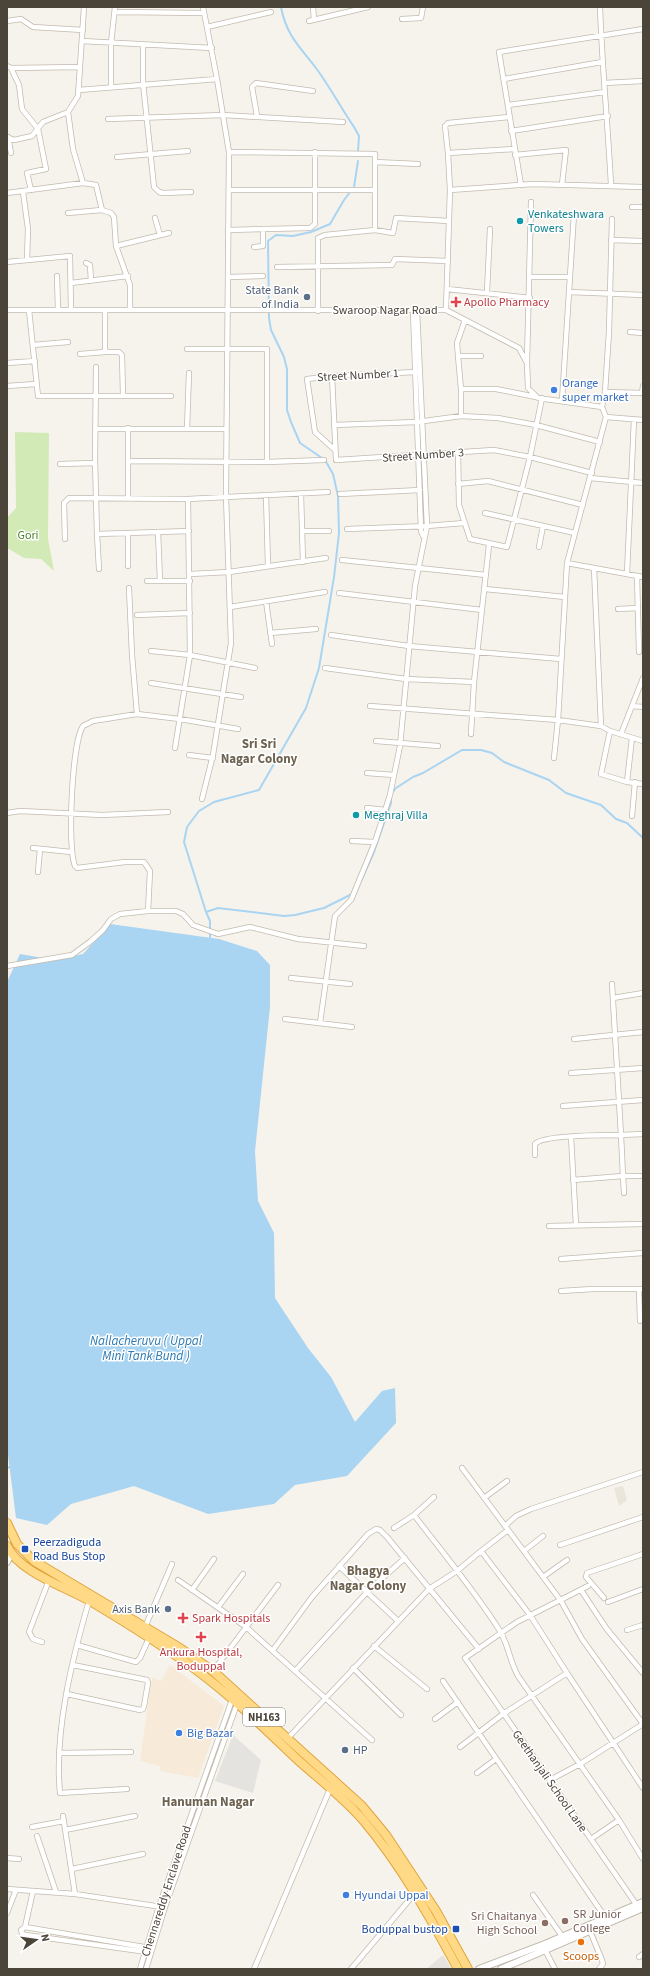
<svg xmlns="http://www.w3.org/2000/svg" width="650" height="1976" viewBox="0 0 650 1976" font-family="'Source Sans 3',sans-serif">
<rect width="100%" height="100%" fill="#f6f3ec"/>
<!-- residential -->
<path fill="#eae5da" d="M623 1486 627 1500 619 1506 614 1488Z"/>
<!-- commercial -->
<path fill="#f7ead8" d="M170 1665 224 1706 198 1778 160 1771V1766L140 1761 152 1677 161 1681Z"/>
<!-- industrial -->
<path fill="#e6e2dd" d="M443 1955 451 1969H426Z"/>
<!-- green -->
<path fill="#d2eab5" d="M15 432 49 433 48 539 54 571 41 559 24 558 7 548V518L16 508Z"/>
<!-- parking -->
<path fill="#e5e3e0" d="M233 1735 261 1760 253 1793 215 1781Z"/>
<!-- water -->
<path fill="#a9d4f2" d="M110 924 219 939 257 951 270 965V1007L255 1151 258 1201 274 1233 275 1298 308 1348 331 1377 355 1422 382 1391 395 1388 396 1423 347 1476 295 1485 274 1504 208 1514 134 1486 71 1504 47 1525 16 1518 7 1447V982L20 954 55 960 83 954Z"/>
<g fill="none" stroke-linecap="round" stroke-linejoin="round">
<!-- stream -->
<path stroke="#a9d4f2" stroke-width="2" d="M281 7C286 35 300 47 316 68 330 87 341 108 354 127L359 136 358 151
M392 793 396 788 413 777 423 773 462 750H481L492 753 504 762 549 780 566 793 601 805 616 819 627 823 643 838
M361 881 374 852 391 803V797
M206 912 184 842 187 827 199 811 214 802 259 790 306 708 319 668 334 577 339 533 338 496 333 474 325 460 300 443 291 422 287 410V369L284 357 271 330 269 318 268 241 276 235 293 236 311 232 330 224 344 200 354 187 358 161
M210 938V921L206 912 218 908 284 916 295 915 324 908 352 894
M7 1468 10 1467"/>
<defs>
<path id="minor" d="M313 7 314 20
M600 7C602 67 608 126 611 185
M115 12 204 13
M402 19 421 18 423 7
M7 21 21 19 33 27 83 30
M309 21 368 7
M207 27 271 12
M82 41 212 48
M143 45V83L154 187 159 192 163 193 191 192
M7 66 11 68 19 85 22 109 38 129 46 169 27 173 31 190
M11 68 80 67
M504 79 602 62
M604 83 643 81
M111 87V43L115 7
M79 90 217 79
M508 105 605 92
M68 112 73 149 83 183
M257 116 252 87 256 83 313 91
M108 119 223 115 343 122
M511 131 608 116
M7 137 14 140 32 136 43 122 68 112 78 96 84 7
M8 137 11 153
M229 152 375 154V230
M448 153 445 126 448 123 509 117
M515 155 566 150 562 184
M117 157 188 151
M375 162 418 164
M521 185 499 52 643 29
M229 190H375
M450 190 533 184 643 187
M23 192 28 229 27 260
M7 193 83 183 96 185 102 210 111 213 114 217 116 246 130 285V310
M632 207H643
M68 213 102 210
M155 218 160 235
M228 230 310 228 315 224V152
M611 240 643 241
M116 246 169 233
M254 247 263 246V229
M7 262 70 256 71 310
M86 263 90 265 91 281
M277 267 392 265 395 259 448 261
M57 276 58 310
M228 277 263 276
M530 277H570
M71 283 128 276
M447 289 530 298
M487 292 490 229
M569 292 574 214
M7 310H446L519 348 527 363 528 388 538 398 602 407
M29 310 38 396H171
M446 310 450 190 448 153 514 149
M318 311V238L325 235 375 230 393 233 396 218 449 221
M413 311 421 531 423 536
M630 332 643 333
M33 345 68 342
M187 349H267V462
M105 352H119L122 355 123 395
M80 354 105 352V310
M458 356 457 343 465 320
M527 362 531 202
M7 363 35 361
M96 367 95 460 97 534 189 531
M332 376 336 460 494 450 530 457 592 473
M7 386 36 384
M461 389 458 356H481
M605 392 643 393
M642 393 643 386
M562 401 569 292 643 295
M602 407 605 392 609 332 612 219
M461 416V389H496L536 397
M606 417 643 420
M334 425 417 422 461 416 498 418 536 425 600 442
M95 429H226
M187 429 189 373
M335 450 315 432 307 379 332 376 416 372
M458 452 459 505 470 539 507 547 530 457 542 398
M129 461 267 462 324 460
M60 464 95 463
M590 478 643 483
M458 484 488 481 583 505
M301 494 303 562
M340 494 420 490
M266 495 268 566
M128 498V428
M485 513 575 533
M347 529 427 526 464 523
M302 531H329
M158 532 160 581
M128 533V566
M97 534 99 569
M65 539 64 503 69 498 188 499 328 492
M539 547 543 526
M342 560 486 575
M567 563 643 577
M594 568 601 726
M190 574 229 572 326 558
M627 574 634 419
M637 576 639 652
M147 581H190
M129 588 132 655 137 714
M485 589 565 597
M339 593 482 610
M266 601 272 644
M230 607 325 592
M618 609 638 608
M137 615 190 613
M270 633 316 629
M331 635 409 646 561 659
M151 651 190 655 255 668
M325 668 406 679 474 682
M151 683 241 697
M370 706 558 720 601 726 610 731 643 741
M632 706 643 707
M238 729 180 719 137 714 93 721 83 726C72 742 67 848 75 866L77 868 125 862H144L150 871 148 911H176L183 914 193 925 218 934 250 927 298 939 364 946
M610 731 601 774 627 782 643 784
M471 734 474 682 489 545
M621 734 643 678
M376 741 438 746
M175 748 190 655 188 499
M189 755 213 758
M554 758 558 720 567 563 606 417 602 407
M367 773 394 775
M627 782 632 738
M202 799 213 755 231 643 226 496 229 152 217 79 203 7
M367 808 385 810
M7 813 20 811 102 815 168 812
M632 816 635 782
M352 841 375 842
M33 848 71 852
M38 872 40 849
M7 966 72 955 91 941 103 930 111 919 120 914 148 911
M291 978 350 984
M612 984 621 1135 643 1134
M613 998 643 993
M285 1019 352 1027
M320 1023 335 916 351 900 375 842 390 795 400 746 415 586 427 526 417 310
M574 1039 643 1032
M571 1073 643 1068
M563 1106 643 1100
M571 1137 576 1225
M535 1155V1144C542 1135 606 1135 621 1135L623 1176 573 1180
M624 1193 623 1176H640
M549 1226 643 1224
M561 1259 643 1253
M639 1289 640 1321
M561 1291 593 1289H643
M462 1468 561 1601 582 1639 643 1724
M484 1498 507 1481
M414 1515 434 1497
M505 1526 516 1516 531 1509 643 1472
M394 1528 414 1515C443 1553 474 1590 500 1631 508 1644 510 1662 518 1676L619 1820 643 1859
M560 1545 643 1517
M481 1551 508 1530
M524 1551 543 1536
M339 1566 398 1621
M543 1577 567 1560
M178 1580 246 1627 372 1740
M588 1586 517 1622 465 1658 636 1904
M192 1590 214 1559
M581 1590 606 1628 643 1673
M604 1598 586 1577 587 1573 643 1554
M89 1601C72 1659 54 1732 60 1793L127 1789
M608 1602 643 1589
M219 1606 243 1574
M145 1627 172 1564
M627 1630 643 1625
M42 1642 33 1639 29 1632 49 1580
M77 1645 136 1662 140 1658 149 1638
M374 1646 427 1689
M273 1650 312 1597 368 1534 376 1529 380 1530 387 1537 479 1649
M353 1668 401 1715
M213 1671 278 1585
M295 1671 368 1591 405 1558
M567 1673 643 1788
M443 1681 605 1917
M67 1694 140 1710 143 1709 144 1706 148 1683 147 1680 73 1665
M435 1719 458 1702
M288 1738 429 1589 457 1571 481 1551 530 1615 567 1673 503 1714 460 1747
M59 1753 131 1752
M477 1773 496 1759
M550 1780 580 1764 643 1724
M63 1816 75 1894
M32 1827 64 1821
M65 1830 135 1816
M37 1836 56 1892
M591 1839 619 1820
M7 1858 19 1859
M72 1869 143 1854
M7 1889 75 1894 162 1907
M533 1895 562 1936
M7 1913 16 1890
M25 1927 33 1891
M590 1931 602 1960 603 1964 599 1969
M545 1950 555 1969
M147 1952 26 1935 22 1934 21 1930 25 1927 150 1948
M639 1957 643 1954
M140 1969 159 1906 232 1700
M146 1969 165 1907 237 1704
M254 1969 330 1789
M351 1969 415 1893"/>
<path id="tertiary" d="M7 1562 11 1554
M479 1969 545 1944 643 1902
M501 1969 643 1908"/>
<path id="trunk" d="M7 1523 17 1544 34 1561 180 1648 213 1671 362 1806 386 1835 436 1911 468 1969
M7 1546C20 1573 66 1587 90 1601 127 1623 164 1646 199 1672 234 1698 266 1730 298 1760 319 1779 344 1798 363 1820 401 1865 430 1917 458 1969"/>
</defs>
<!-- minor casing -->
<use href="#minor" stroke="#c2bbae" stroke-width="6"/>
<!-- tertiary casing -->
<use href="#tertiary" stroke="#c2bbae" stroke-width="8"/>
<!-- trunk casing -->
<use href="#trunk" stroke="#e0a43c" stroke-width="10"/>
<!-- minor -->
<use href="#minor" stroke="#fff" stroke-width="4.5"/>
<!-- tertiary -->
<use href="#tertiary" stroke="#fff" stroke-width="6"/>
<!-- trunk -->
<use href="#trunk" stroke="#ffd985" stroke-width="8"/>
</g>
<!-- markers -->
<g fill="#0f9aa8" stroke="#fff" stroke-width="1.5">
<circle cx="520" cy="221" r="4"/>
<circle cx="356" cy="815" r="4"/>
</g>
<g fill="#5c6f8a" stroke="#fff" stroke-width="1.5">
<circle cx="307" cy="297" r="4"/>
<circle cx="168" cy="1609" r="4"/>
<circle cx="345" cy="1750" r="4"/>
</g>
<g fill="#e0444e" stroke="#fff" stroke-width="1.5">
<path d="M454 296h4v4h4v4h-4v4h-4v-4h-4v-4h4z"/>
<path d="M181 1612h4v4h4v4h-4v4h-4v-4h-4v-4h4z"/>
<path d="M199 1631h4v4h4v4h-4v4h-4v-4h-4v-4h4z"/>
</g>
<g fill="#3f7fe0" stroke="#fff" stroke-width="1.5">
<circle cx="554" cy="390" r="4"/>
<circle cx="179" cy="1733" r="4"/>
<circle cx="346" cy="1895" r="4"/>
</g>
<g fill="#1a4fb4" stroke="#fff" stroke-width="1.5">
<rect x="21" y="1545" width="8" height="8" rx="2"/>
<rect x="452" y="1925" width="8" height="8" rx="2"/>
</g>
<g fill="#8d6e63" stroke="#fff" stroke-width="1.5">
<circle cx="565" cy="1921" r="4"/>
<circle cx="545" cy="1923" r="4"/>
</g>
<circle fill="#e8710a" stroke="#fff" stroke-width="1.5" cx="581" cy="1942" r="4"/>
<g text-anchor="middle" stroke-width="3" stroke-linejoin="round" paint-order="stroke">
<!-- shield labels -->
<rect fill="#fff" stroke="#817c74" stroke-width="1" x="243" y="1708" width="42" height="18" rx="3"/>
<g font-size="11" font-weight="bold" fill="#4b4439">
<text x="264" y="1721">NH163</text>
</g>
<!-- culture labels -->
<g font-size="12" fill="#0d838f" stroke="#fff" text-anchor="start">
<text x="528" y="218">Venkateshwara<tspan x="528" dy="14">Towers</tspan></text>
<text x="364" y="819">Meghraj Villa</text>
</g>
<!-- service labels -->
<g font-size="12" fill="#4e5e75" stroke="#fff" text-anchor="end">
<text x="299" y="294">State Bank<tspan x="299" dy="14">of India</tspan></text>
<text x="160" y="1613">Axis Bank</text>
<text x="353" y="1754" text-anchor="start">HP</text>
</g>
<!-- health labels -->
<g font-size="12" fill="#be3a42" stroke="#fff" text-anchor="start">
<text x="464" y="306">Apollo Pharmacy</text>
<text x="192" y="1622">Spark Hospitals</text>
<text x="201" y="1656" text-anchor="middle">Ankura Hospital,<tspan x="201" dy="14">Boduppal</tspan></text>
</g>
<!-- street labels -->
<g font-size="12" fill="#4b4439" stroke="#fff">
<text x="385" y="314">Swaroop Nagar Road</text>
<text transform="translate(358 375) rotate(-3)" y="4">Street Number 1</text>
<text transform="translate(423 455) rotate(-4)" y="4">Street Number 3</text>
<text transform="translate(550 1781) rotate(55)" y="4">Geethanjali School Lane</text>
<text transform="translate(166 1891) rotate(-72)" y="4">Chennareddy Enclave Road</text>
</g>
<!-- shop labels -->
<g font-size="12" fill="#366cbe" stroke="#fff" text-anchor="start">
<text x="562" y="387">Orange<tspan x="562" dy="14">super market</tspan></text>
<text x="187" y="1737">Big Bazar</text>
<text x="354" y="1899">Hyundai Uppal</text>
</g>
<!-- park labels -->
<g font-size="12" fill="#4a7f2a" stroke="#fff">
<text x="28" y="539">Gori</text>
</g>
<!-- transit labels -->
<g font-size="12" fill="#164399" stroke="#fff" text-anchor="start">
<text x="33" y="1546">Peerzadiguda<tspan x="33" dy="14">Road Bus Stop</tspan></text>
<text x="448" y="1933" text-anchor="end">Boduppal bustop</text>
</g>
<!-- education labels -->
<g font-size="12" fill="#785e54" stroke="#fff" text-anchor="start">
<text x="573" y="1918">SR Junior<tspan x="573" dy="14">College</tspan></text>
<text x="537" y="1920" text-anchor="end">Sri Chaitanya<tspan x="537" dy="14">High School</tspan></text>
</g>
<!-- food labels -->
<g font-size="12" fill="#c56008" stroke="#fff">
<text x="581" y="1960">Scoops</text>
</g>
<!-- neighbourhood labels -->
<g font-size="13" font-weight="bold" fill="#6e6250" stroke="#fff">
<text x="259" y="748">Sri Sri<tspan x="259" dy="15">Nagar Colony</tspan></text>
<text x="368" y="1575">Bhagya<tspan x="368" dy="15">Nagar Colony</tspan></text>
<text x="208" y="1806">Hanuman Nagar</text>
</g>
<!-- water labels -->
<g font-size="13" font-style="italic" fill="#2e7ab2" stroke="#fff">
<text x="146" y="1345">Nallacheruvu ( Uppal<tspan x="146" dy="15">Mini Tank Bund )</tspan></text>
</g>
</g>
<!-- border -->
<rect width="650" height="1976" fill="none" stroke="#4b4439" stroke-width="16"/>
<!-- north arrow -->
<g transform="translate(36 1940) rotate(77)" stroke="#ffffff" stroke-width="3" paint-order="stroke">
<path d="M0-3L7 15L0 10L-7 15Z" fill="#4b4439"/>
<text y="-6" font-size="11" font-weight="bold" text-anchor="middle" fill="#4b4439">N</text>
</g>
</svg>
